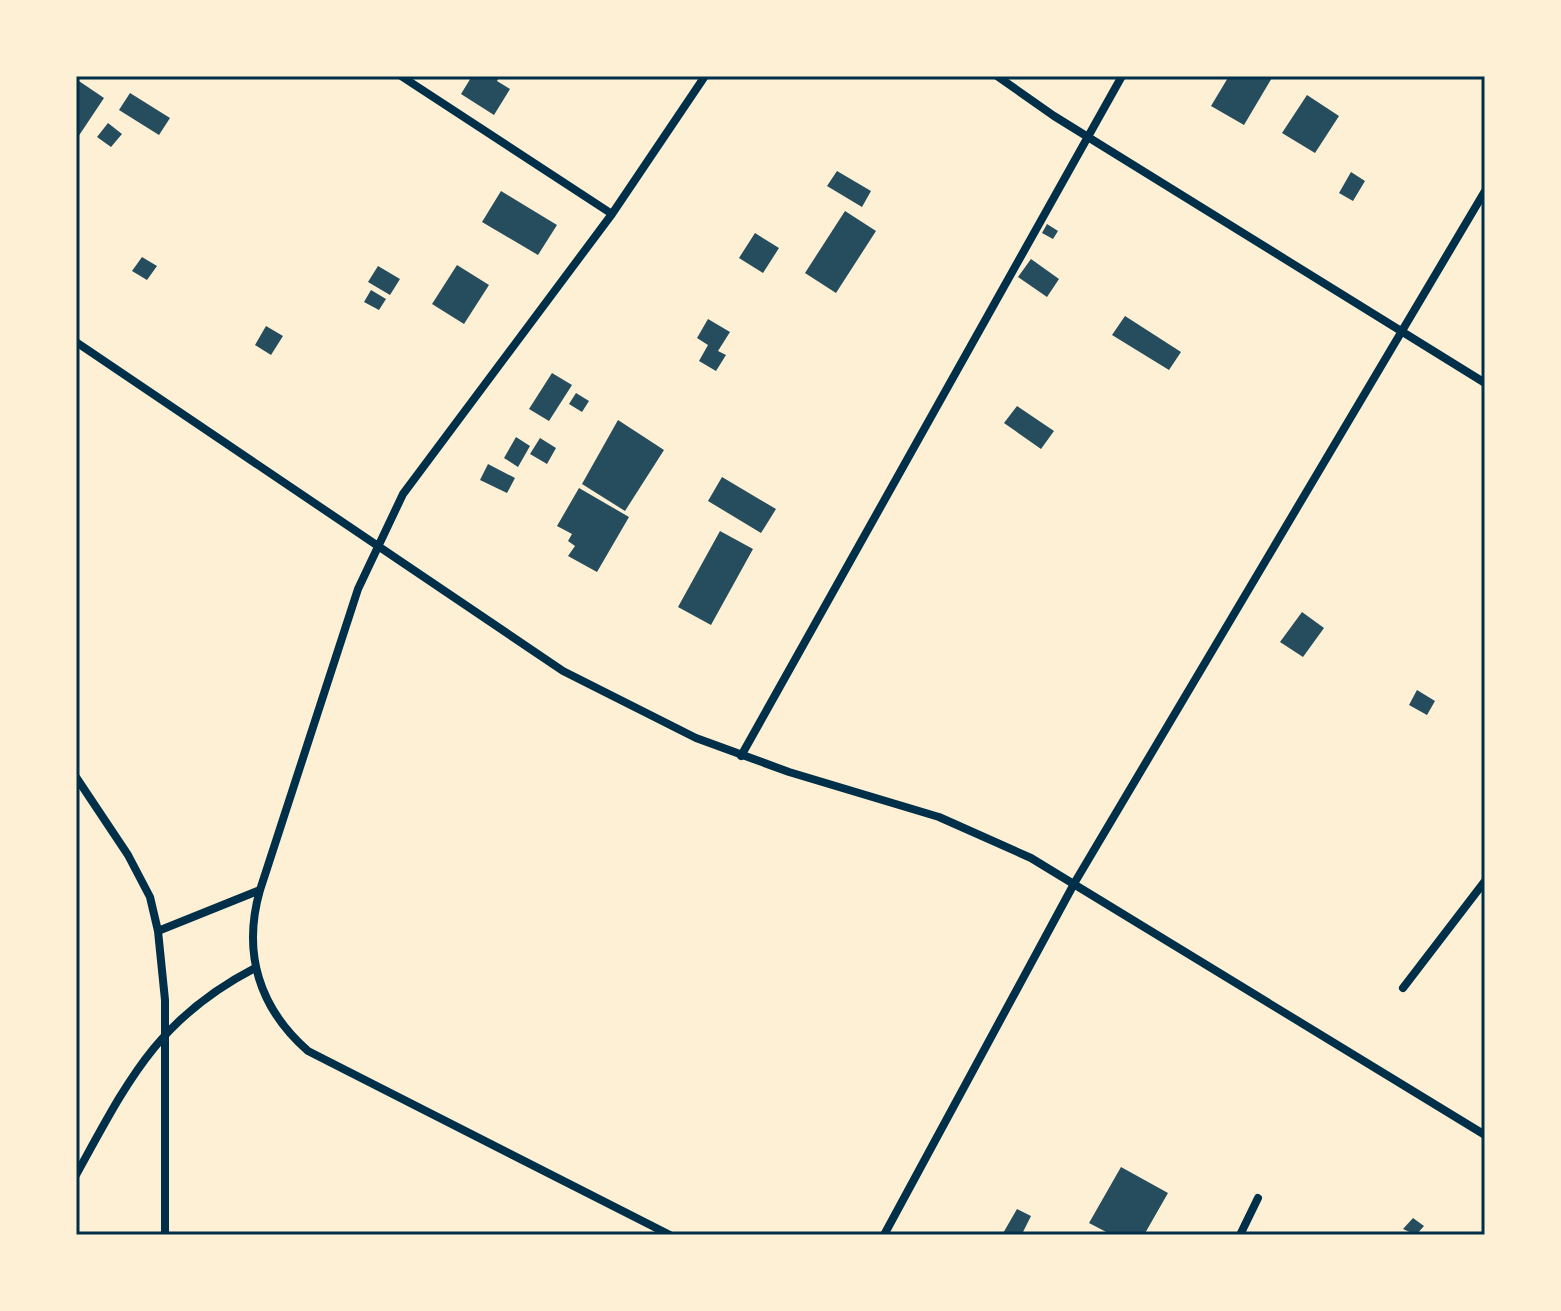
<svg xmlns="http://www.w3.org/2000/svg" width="1561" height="1311" viewBox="0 0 1561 1311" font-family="Mulish,sans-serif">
<rect width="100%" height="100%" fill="#fdf0d5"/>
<!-- building -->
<path fill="#264d5e" d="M472 76H500L497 81 510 89 494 115 461 94Z
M1229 76H1273L1244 125 1211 106Z
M76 79 104 98 76 140Z
M130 93 170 118 159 135 119 110Z
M1307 95 1339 116 1315 153 1282 133Z
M108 123 122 134 111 147 97 137Z
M837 171 871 191 862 207 827 186Z
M1351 172 1365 181 1353 201 1339 193Z
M501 191 557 225 538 255 482 222Z
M845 211 876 231 836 293 805 273Z
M1047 224 1058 231 1053 239 1042 233Z
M755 233 779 248 763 273 739 258Z
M142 257 157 266 147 280 132 271Z
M1031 259 1059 279 1047 297 1018 277Z
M457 265 489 285 464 324 432 304Z
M378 266 400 279 390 295 368 282Z
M371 290 386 299 379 310 364 302Z
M1125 316 1181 352 1169 370 1112 335Z
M708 319 730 332 718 351 726 355 716 371 699 361 708 345 697 338Z
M266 326 283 336 271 355 255 345Z
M552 373 572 385 549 421 529 409Z
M576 393 589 401 582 412 569 404Z
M1017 406 1054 431 1041 449 1004 423Z
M618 420 664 450 625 511 582 484Z
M516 437 530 446 518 467 504 458Z
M540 438 556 448 547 464 530 454Z
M488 464 515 478 507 493 480 480Z
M722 477 776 509 761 533 708 501Z
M579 488 629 517 597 572 568 556 575 546 568 541 572 534 557 526Z
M720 531 753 549 711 625 678 607Z
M1302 612 1324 628 1303 657 1280 642Z
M1417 690 1435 701 1427 715 1409 705Z
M1121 1167 1168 1193 1144 1235H1112L1089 1223Z
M1017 1209 1031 1216 1023 1232 1029 1235H1002Z
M1413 1218 1424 1226 1416 1235 1403 1229Z"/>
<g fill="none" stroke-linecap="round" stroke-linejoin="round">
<!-- minor -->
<path stroke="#003049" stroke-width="8" d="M401 76 612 214
M997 76 1054 116 1485 383
M76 342 563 671 696 738 789 772 939 817 1031 858 1485 1135
M741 756 1122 76
M76 777 128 855 150 897 158 931 165 1000V1235
M158 931 260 890
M1403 988 1485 881
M76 1175C127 1083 156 1019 255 968
M670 1235 308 1051C259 1008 242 953 260 890L358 589 403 494 612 214 705 76
M884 1235 1075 882 1485 191
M1240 1235 1258 1198"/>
</g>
<!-- border -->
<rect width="1561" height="1311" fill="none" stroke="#fdf0d5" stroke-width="156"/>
<rect x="78" y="78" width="1405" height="1155" fill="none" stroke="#003049" stroke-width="3"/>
</svg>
